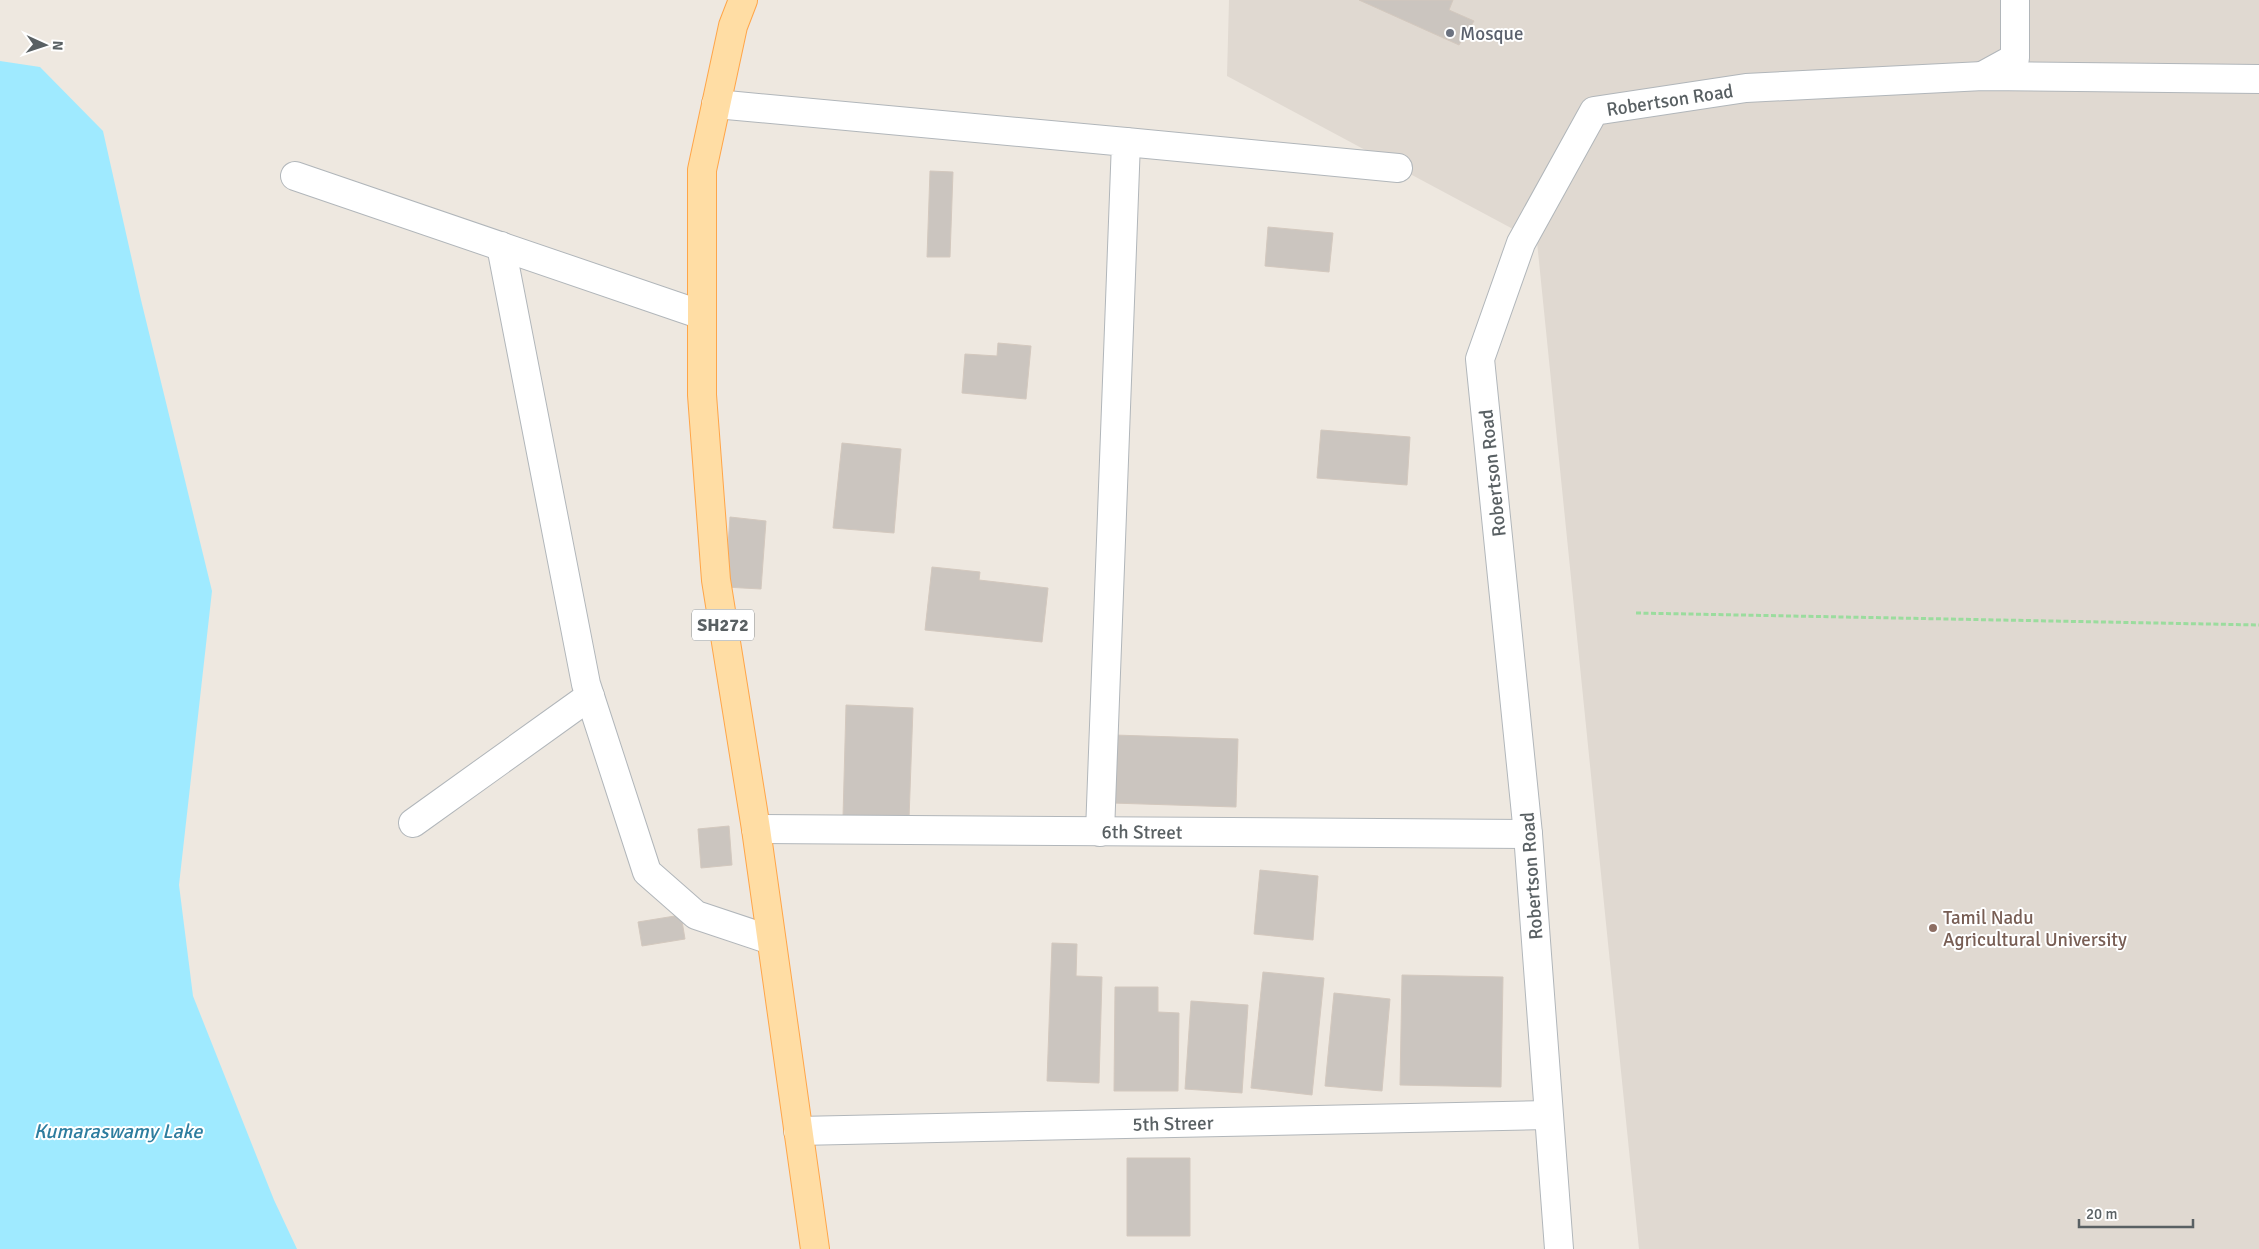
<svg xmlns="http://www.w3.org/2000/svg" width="2259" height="1249" viewBox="0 0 2259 1249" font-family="Signika,sans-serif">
<rect width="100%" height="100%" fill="#eee8e0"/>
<!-- education -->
<path fill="#e0d9d1" d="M1229 0H2259V1249H1639L1537 242 1227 76Z"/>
<!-- water -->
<path fill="#9feaff" d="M0 61 40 67 103 131 141 300 212 591 179 885 193 996 274 1200 297 1249H0Z"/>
<!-- building -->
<path fill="#cbc5bf" stroke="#d3c8be" d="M1359 0H1453L1449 10 1474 21 1459 45Z
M930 171 953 172 950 257H927Z
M1268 227 1333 233 1329 272 1265 266Z
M998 343 1031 346 1026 399 962 393 965 354 997 356Z
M1321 430 1410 437 1407 485 1317 478Z
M842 443 901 449 894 533 833 528Z
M730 517 766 521 761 589 725 587Z
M932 567 980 572 979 580 1048 588 1042 642 925 630Z
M846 705 913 708 909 819 843 817Z
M1114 735 1238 739 1236 807 1112 803Z
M729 826 732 865 701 868 698 829Z
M1260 870 1318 876 1313 940 1254 934Z
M681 915 685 939 642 946 638 922Z
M1052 943 1077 944 1076 976 1102 977 1099 1083 1047 1081Z
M1263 972 1324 978 1312 1095 1251 1088Z
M1402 975 1503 977 1501 1087 1400 1085Z
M1115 987H1158V1012L1179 1013 1178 1091H1114Z
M1334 993 1390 999 1382 1091 1325 1086Z
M1191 1001 1248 1005 1242 1093 1185 1089Z
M1127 1158H1190V1236H1127Z"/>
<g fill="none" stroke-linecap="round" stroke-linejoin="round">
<defs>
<g id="minor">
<path d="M1984 75 2015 58V0"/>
<path d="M716 104 1126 142 1100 832"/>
<path d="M1126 142 1398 168"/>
<path d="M295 176 702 315"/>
<path d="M501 246 586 684 647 872 696 915 771 940"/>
<path d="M413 823 590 696"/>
<path id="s1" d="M756 829 1528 834"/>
<path id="s2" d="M798 1131 1548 1115"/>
<path id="s3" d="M1559 1249 1528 834 1480 359 1521 243 1594 111 1746 88 1983 76 2259 79"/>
</g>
<path id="primary" d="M743 0 733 26 702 170V395L716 580 756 829 815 1249"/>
</defs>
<!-- minor casing -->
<use href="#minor" stroke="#b1b6ba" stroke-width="30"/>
<!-- primary casing -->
<use href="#primary" stroke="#ffa548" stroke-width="30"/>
<!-- path -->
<path stroke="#9bdc9e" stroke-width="3" stroke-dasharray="5 2.5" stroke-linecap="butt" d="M1636 613 2259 625"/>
<!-- minor -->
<use href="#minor" stroke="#fff" stroke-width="28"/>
<!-- primary -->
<use href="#primary" stroke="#ffdda4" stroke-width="28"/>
</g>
<!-- markers -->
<circle fill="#6b7280" stroke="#fff" stroke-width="2" cx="1450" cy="33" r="5"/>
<circle fill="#8d6e63" stroke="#fff" stroke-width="2" cx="1933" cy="928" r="5"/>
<g text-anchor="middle" stroke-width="4" stroke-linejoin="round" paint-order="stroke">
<!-- shield labels -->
<rect fill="#fff" stroke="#8b9092" stroke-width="1" x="692" y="609.5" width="62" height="31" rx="4"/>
<g font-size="18" font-weight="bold" fill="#596063">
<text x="723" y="631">SH272</text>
</g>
<!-- worship labels -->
<g font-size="19" fill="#5b616d" stroke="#fff" text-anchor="start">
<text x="1460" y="40">Mosque</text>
</g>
<!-- street labels -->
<g font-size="19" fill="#596063" stroke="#fff">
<text dy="7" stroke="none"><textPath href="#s3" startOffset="1244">Robertson Road</textPath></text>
<text transform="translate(1492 473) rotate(-96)" y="7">Robertson Road</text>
<text dy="7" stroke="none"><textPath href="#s1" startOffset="386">6th Street</textPath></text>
<text transform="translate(1531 876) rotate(-94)" y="7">Robertson Road</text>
<text dy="7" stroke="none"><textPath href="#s2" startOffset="375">5th Streer</textPath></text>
</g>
<!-- education labels -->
<g font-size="19" fill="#785e54" stroke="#fff" text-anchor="start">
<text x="1943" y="924">Tamil Nadu<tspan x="1943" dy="22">Agricultural University</tspan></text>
</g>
<!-- water labels -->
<g font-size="20" font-style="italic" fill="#2d7d9f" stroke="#fff">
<text x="118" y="1138">Kumaraswamy Lake</text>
</g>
</g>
<!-- north arrow -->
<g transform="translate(45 45) rotate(93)" stroke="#ffffff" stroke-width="4" paint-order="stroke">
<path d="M0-4L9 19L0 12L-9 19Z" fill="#596063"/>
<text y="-8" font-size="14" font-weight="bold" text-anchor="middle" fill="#596063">N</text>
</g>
<!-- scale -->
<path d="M2079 1219v8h114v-8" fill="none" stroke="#596063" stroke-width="2.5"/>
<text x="2086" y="1219" font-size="15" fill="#596063" stroke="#ffffff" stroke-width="4" paint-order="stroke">20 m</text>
</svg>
